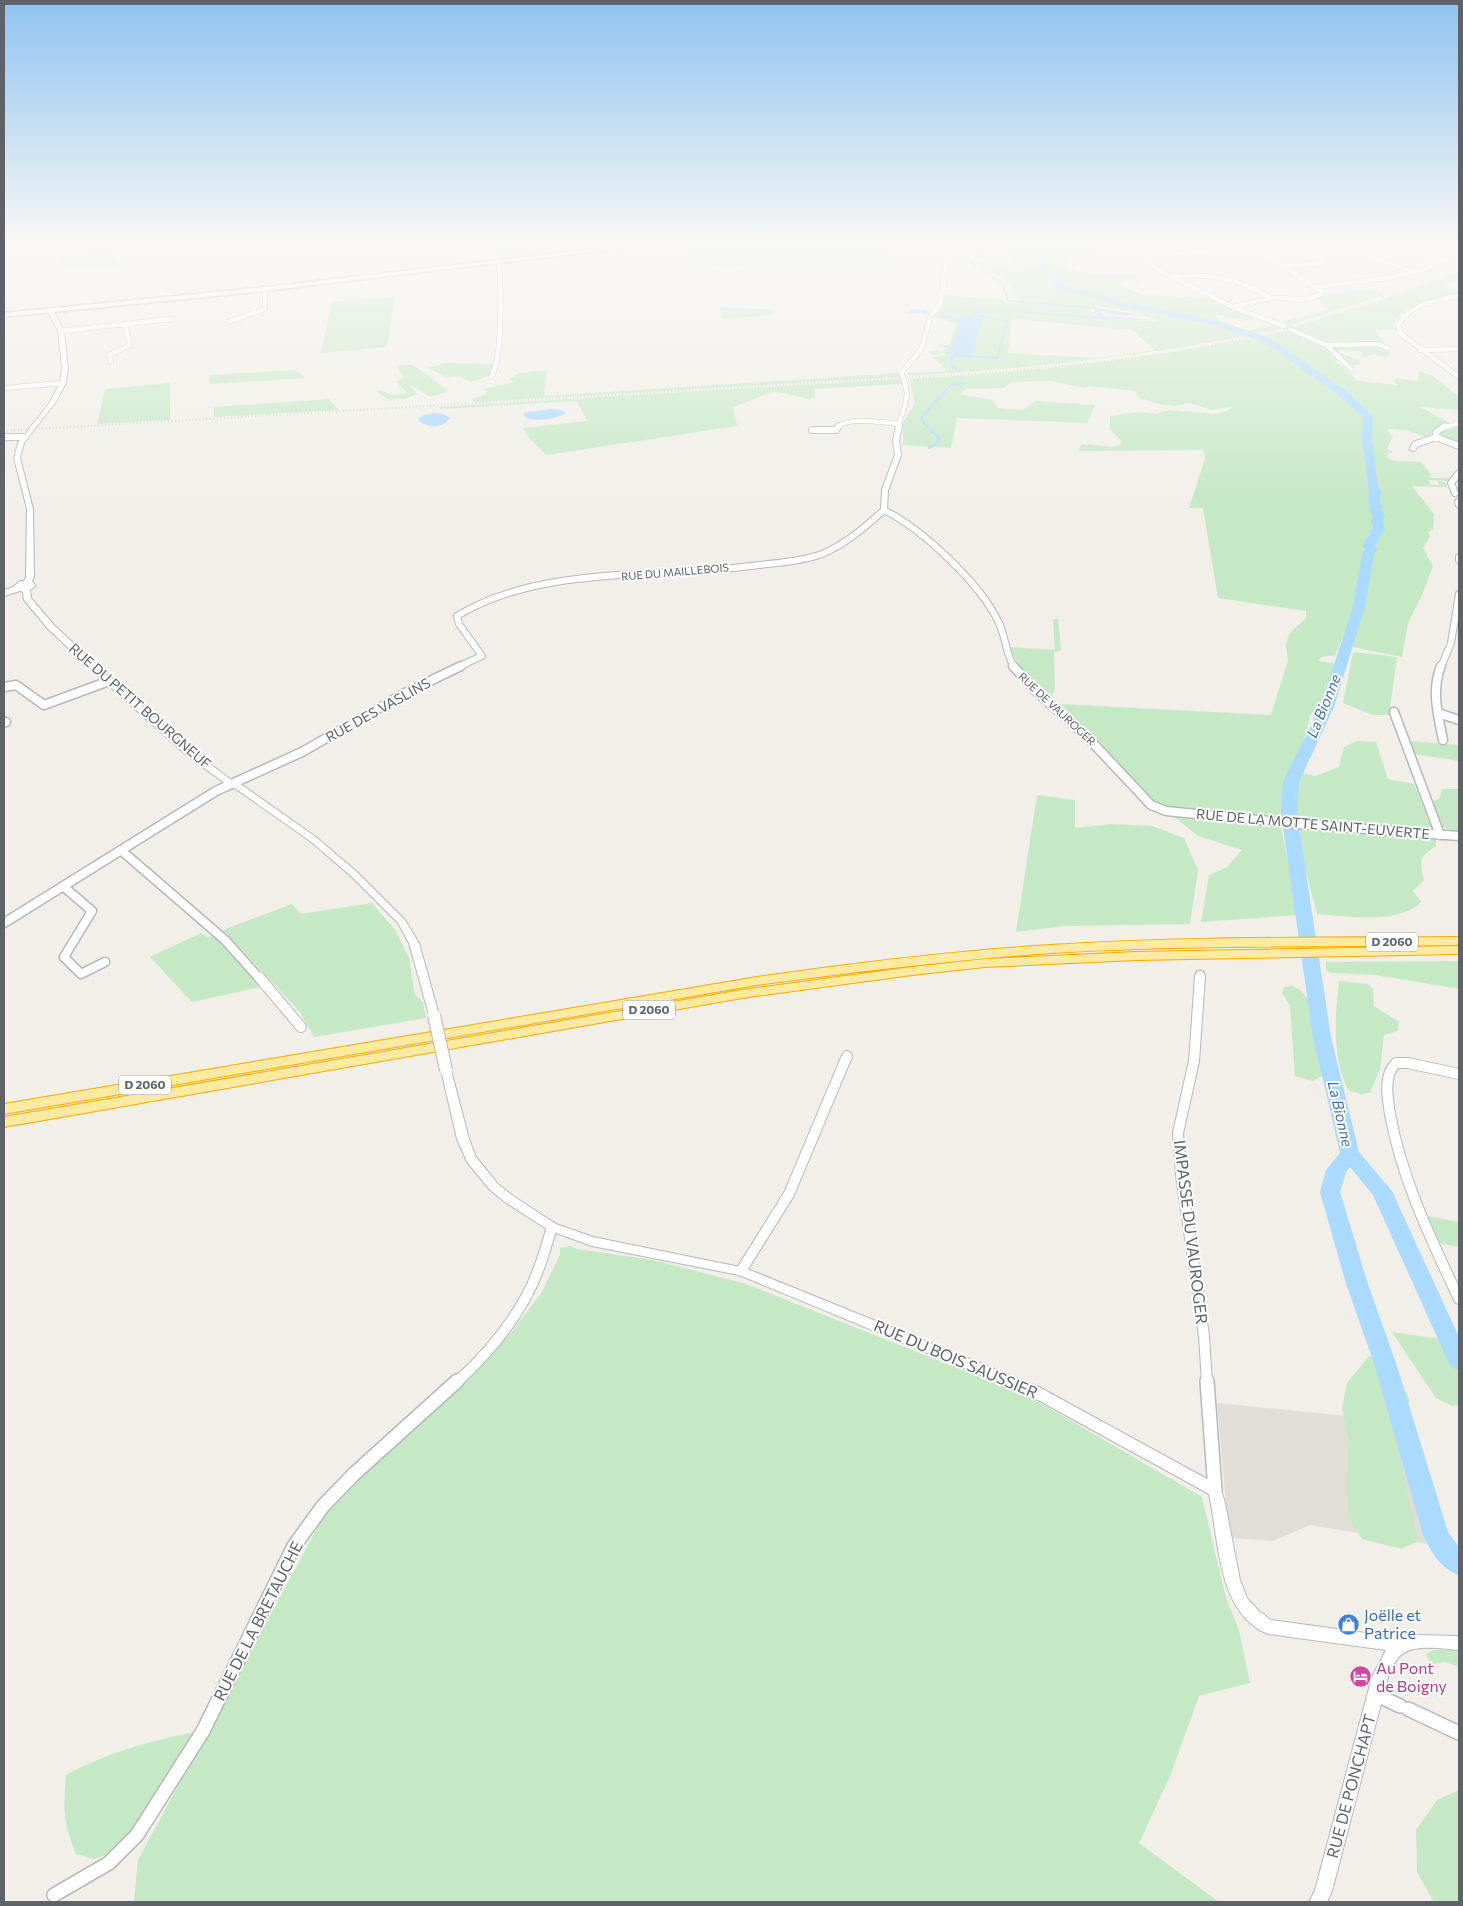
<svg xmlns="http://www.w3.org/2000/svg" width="1463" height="1906" viewBox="0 0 1463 1906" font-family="Commissioner,sans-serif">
<rect width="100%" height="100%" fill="#f1efe8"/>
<!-- education -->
<path fill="#e1ded6" d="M1217 1403 1396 1421 1427 1544 1310 1525 1273 1541 1233 1538 1224 1503 1226 1502Z"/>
<!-- green -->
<path fill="#c5e8c5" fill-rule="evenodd" d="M684 242H872L876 250H893L887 264 823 261 701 267Z
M875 242H934L930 243 929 246 911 248 896 244 887 247 877 245Z
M974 242H1074L1078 247 1097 249 1099 251 1096 255 1067 258 1072 263 1068 265 1077 271H1084L1101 275 1134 274 1143 283 1125 279 1121 286 1144 295 1209 298 1255 318 1240 321 1222 315H1216L1219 319 1218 323 1213 325 1242 332 1276 325 1283 328C1159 355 1035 368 909 376L907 373 946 371 941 364 931 358 946 355 943 353 932 355 929 351H943L946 348 938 347 939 345H949L956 323 933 317 938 311H946L939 310 945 295 999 299 1005 302 1020 303C1015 298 1014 291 1010 286 1000 275 985 269 972 262L1024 265 1013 260 1010 252 992 249 990 245H975ZM1096 306 1145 314V316L1158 321 1098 319 1094 317 1090 308ZM1015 319 1132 330 1155 350 1098 358 1008 353 1012 320Z
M519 245 529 253 500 256 495 247Z
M109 251 120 266H64L59 258Z
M1459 271V280L1432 290 1443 287 1459 291V295L1407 309 1405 311H1407L1400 315H1402L1398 316 1394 323 1397 330H1375L1385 343H1325L1292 328 1367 305Z
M1374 289 1383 295 1303 321 1286 326 1279 323 1330 309 1315 299 1322 296 1325 293 1331 294Z
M395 296 387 347 321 353 332 302Z
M719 307 776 310 772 315 722 319Z
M1289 330 1324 346 1382 345 1392 353 1386 358 1373 354 1364 358 1360 351 1339 350 1340 353 1360 360V364L1353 365 1333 360 1350 372 1357 381 1398 385 1394 382 1396 378 1418 381 1419 371 1433 376 1459 397V410L1420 407 1450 423 1459 424V444L1431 434 1425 437 1405 430 1389 429 1387 431 1393 436 1387 449 1393 452 1388 454 1387 457 1394 461 1421 462 1430 473H1433L1430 474 1431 478H1449L1447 481 1428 480 1431 485H1439L1438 481 1447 483V487L1412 486 1434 514 1433 529 1428 532 1430 536 1423 548 1433 566 1422 595 1408 623 1402 657 1353 647 1372 565 1369 562H1363L1359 584V607H1356L1335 655 1321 657 1318 661 1338 664 1322 711 1311 714 1295 771 1287 821 1175 813 1154 801 1058 704 1271 715 1288 661 1286 645 1289 634 1306 618V611L1218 598 1203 508H1189L1205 459 1203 450 1079 451 1081 444 1113 447 1120 445 1121 441 1110 429V416L1139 412 1156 414 1169 410 1216 414 1227 411 1232 407 1211 410 1190 403 1175 406 1158 404 1138 397 1136 391 1089 386 1086 388 1052 381 1011 382 1004 388 966 389 960 394 993 400 998 408 1023 410 1035 401 1095 405 1087 423 957 418 951 448 903 445V423L915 404 910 379C1038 371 1164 359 1289 330Z
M445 363 493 364 491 375 471 382 459 376 447 377 428 368Z
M413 365 449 391 430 397 409 384 417 394 408 398 389 400 376 391 380 390 392 395 404 394 406 391 396 382 404 377 396 366Z
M296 370 305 378 210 384 209 375Z
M547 370 544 394 548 396 898 373 899 377 475 402 471 399 485 395 488 391 482 389 513 383 510 379 519 373Z
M901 379 903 384 815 389V397L810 399 774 391 733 407 737 426 546 455 529 438 523 428 587 421 577 401 440 409 439 407Z
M170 383V420L97 424 105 389Z
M329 399 339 410 214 417V407Z
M1053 619H1058L1061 650 1054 652 1055 689 1052 695 1057 703 1021 669 1009 647 1055 650Z
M1353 652 1397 657 1389 715H1373L1343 703Z
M1357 741 1376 742 1388 779 1414 784 1433 832 1295 822 1296 784 1302 773 1315 776 1339 767 1344 747Z
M1409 741 1459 745V761L1415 754Z
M1442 789H1459V833L1443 827 1427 804 1440 798Z
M1037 795 1075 800V828L1111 824 1152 826 1184 838 1198 870 1190 924 1065 926 1016 932Z
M1172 815 1281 827 1298 915 1201 922 1209 875 1226 868 1242 850 1198 836Z
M1299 828 1436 840V846C1419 857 1419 861 1424 880L1413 891 1421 902C1399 925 1347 916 1317 914L1304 865Z
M372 903 396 931 409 958 415 995 423 1002 426 1018 314 1037 300 1012 223 930 292 904 301 914Z
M201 933 208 937 213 936 237 958 260 987 192 1002 150 957Z
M1459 961V989L1375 975 1331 973 1326 970V962Z
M1339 981 1368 984 1373 989 1374 1006 1399 1022 1398 1031 1384 1035 1380 1069 1370 1093 1361 1094 1348 1090C1332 1057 1335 1017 1339 981Z
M1293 986 1300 990 1309 1000 1322 1076 1313 1081 1295 1076 1290 1006 1282 993 1284 987Z
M1427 1216 1459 1222V1247L1438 1243Z
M569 1246 577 1249 653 1260 746 1284 1030 1397 1202 1497 1226 1598 1239 1630 1250 1683 1199 1696 1170 1776 1139 1843 1219 1902H134L138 1860 322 1519 361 1478 452 1393 510 1334 542 1292 560 1255V1248Z
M1392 1332 1441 1339 1459 1358V1405L1453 1406 1436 1398Z
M1369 1356 1395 1368 1410 1401 1392 1420 1418 1541 1402 1549 1362 1539 1349 1518 1347 1485 1349 1442 1342 1408 1347 1383Z
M1433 1650H1459V1667L1445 1662 1431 1664 1426 1654Z
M194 1732 154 1803 113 1853 94 1859 76 1854C63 1822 63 1808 66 1775 109 1752 147 1742 194 1732Z
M1459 1790V1902H1434L1417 1872 1416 1830 1437 1800Z"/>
<!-- water -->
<path fill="#aadaff" d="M1093 307 1145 316 1117 315 1099 310 1105 316 1156 320 1101 319 1095 313Z
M911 309 926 310 928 313 958 318 962 315 982 319 972 355 949 353 960 321 930 314 909 313Z
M550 409 562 410 566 413C558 419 529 424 523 415L527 412Z
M434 413 444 414 450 418C442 429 429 428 419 421L418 419 424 415Z"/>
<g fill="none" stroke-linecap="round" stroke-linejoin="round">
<!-- stream -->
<path stroke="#aadaff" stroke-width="2" d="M977 242 983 245 981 252 970 262 1003 284 1008 301 1096 308
M1021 312 1102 318
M975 313 984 310
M960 371 950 365 953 355 997 358 1007 321 973 315
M929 448 937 444 939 438C933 431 928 429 922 420L923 415 952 384 964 383"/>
<!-- river -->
<path fill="#aadaff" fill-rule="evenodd" d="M1035 242H1043L1051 271 1063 284 1120 301 1219 321 1270 338 1345 390 1373 416 1372 438 1378 487 1381 490 1380 502 1383 506 1381 510 1385 515 1383 522 1385 529 1375 545 1378 549 1374 554 1365 607 1334 707 1299 782 1297 814 1331 1037 1359 1152 1392 1191 1459 1337V1370L1451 1367 1448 1361 1373 1195 1350 1167 1346 1172 1340 1192 1368 1284 1396 1363 1448 1532 1459 1547V1575C1441 1569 1431 1552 1423 1535L1374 1363 1346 1284 1320 1192 1326 1170 1340 1153 1313 1037 1281 814 1283 782 1320 707 1353 607 1362 554 1365 549 1363 546 1365 540 1371 534 1369 531 1373 528 1371 522 1373 516 1369 511 1371 506 1368 502 1369 492 1362 438 1363 417 1337 394 1264 342 1214 325 1119 306 1057 288 1043 272Z"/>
<defs>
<path id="minor-far4" d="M484 242 496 262
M1134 242 1150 263 1160 271 1232 307 1284 326
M1335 242C1358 257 1388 261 1413 272
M1387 242 1397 248 1438 261
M1442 242 1459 244
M1263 245 1335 242
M1403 250 1429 242
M1144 255 1258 249
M1281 266 1326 263 1317 256 1356 253
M1171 277C1208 272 1239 279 1271 298
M1315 287 1387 278 1422 270 1459 252
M1459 296C1436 300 1411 303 1398 325L1401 334 1459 377
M1233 307 1271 298 1309 299 1321 294V291L1267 257 1258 249
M228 322 265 309V289
M1290 329 1326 345 1352 370
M61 331 171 319
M1326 345 1377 344 1388 348
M1420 350 1459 349
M111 362 109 355 130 345 125 324
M491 377C503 360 501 286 499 264L497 262
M4 388 63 383
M838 428C847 415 884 423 899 424
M898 428C903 406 913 397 901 373L921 350 930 318 940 303 947 261 961 242
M1443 428 1459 423"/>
<path id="minor-far3" d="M812 430H836L839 426
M4 437H25
M1436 437 1459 446
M1413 448 1416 444 1436 437V432L1445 426
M1455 493 1451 483 1459 473
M1458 502 1459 505
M884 510C922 529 979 582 998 621 1006 636 1005 653 1014 667
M884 510 885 490 898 455 896 441 899 426
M1459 557V560
M4 593 17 589
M458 667 482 656 459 624 457 616C541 565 656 578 751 566 774 563 800 562 822 554 846 544 865 527 884 510
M1441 667 1451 643 1459 594"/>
<path id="minor-far2" d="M1013 666 1036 691 1090 740 1151 805 1166 811 1299 824 1459 836
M1441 666C1431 690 1438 715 1443 740
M4 687 16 685 44 705 109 681
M1394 712 1440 835
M1438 713 1459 720
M4 722H6
M122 851 225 940 260 979
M63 886 92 911 64 957 81 974 105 962
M4 923 216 791 302 752 405 693 461 666
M1200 979V975"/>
<path id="minor-far1" d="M259 977 301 1027
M1200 977 1194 1061 1178 1133 1181 1175 1204 1336 1207 1383
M1459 1074 1408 1063H1396C1394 1066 1391 1069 1390 1072 1385 1085 1388 1101 1390 1114 1402 1180 1431 1239 1459 1299
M741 1271 789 1194 847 1056
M456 1383C490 1352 523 1312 539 1268 544 1255 548 1240 552 1227"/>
<path id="minor" d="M1207 1381 1215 1490
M1375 1694 1400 1706
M1408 1709 1459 1733
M54 1895 109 1863 137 1835 203 1731 294 1546 323 1506 354 1474 457 1381"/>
<path id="tertiary" d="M50 308 53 310 64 331 68 368 66 383 55 403 24 443 20 458 33 509 34 577 32 581 36 586 30 590 31 598 54 625 112 679 190 749 233 781 242 785 316 837 357 872 405 920 419 943 439 1015 438 1017 434 1018 429 1015 409 943 398 923 351 876 310 841 236 789 227 785 184 753 106 683 48 629 24 600 23 592 12 588 20 581H24L26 577 27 509 14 458 18 443 50 402 60 383 62 368 58 331 47 310Z
M446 1066 450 1067 451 1070 469 1139 476 1157 498 1184 513 1196 556 1224 593 1237 745 1268 1039 1387 1220 1486 1225 1503 1240 1580 1247 1598 1259 1611 1271 1620 1388 1636 1397 1640 1416 1635 1459 1636V1650C1443 1649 1412 1643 1400 1656 1394 1662 1391 1670 1388 1677L1332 1891 1327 1902H1309L1315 1890 1372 1677 1386 1650 1268 1634C1217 1614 1219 1538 1209 1494L1029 1395 739 1275 592 1246 548 1230 505 1202 490 1190 467 1162 457 1139 441 1070 442 1067Z"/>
<path id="secondary" d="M653 242H672L265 291 4 317V313L265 287Z"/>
<path id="trunk" d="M1456 937 1459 938V944L1456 945C1321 947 1186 945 1051 953 952 960 855 972 757 985L4 1114V1104L757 977C855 963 952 951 1051 945 1186 936 1321 938 1456 937Z
M1459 946V954L1136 960 985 967 912 975 742 998 4 1127V1117L742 990 912 967 985 959 1136 952Z"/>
</defs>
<!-- minor-far4 casing -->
<use href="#minor-far4" stroke="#b5b8bc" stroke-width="5.5"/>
<!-- minor-far3 casing -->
<use href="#minor-far3" stroke="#b5b8bc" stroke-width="8"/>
<!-- minor-far2 casing -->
<use href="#minor-far2" stroke="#b5b8bc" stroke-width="11"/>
<!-- minor-far1 casing -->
<use href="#minor-far1" stroke="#b5b8bc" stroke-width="12"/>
<!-- minor casing -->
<use href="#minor" stroke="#b5b8bc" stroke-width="16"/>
<!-- tertiary casing -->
<use href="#tertiary" stroke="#b5b8bc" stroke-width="2"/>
<!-- secondary casing -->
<use href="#secondary" stroke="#b6babf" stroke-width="3"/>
<!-- trunk casing -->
<use href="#trunk" stroke="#f9ab00" stroke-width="2"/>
<!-- minor-far4 -->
<use href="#minor-far4" stroke="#fff" stroke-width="4.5"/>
<!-- minor-far3 -->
<use href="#minor-far3" stroke="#fff" stroke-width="6"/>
<!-- minor-far2 -->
<use href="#minor-far2" stroke="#fff" stroke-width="8"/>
<!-- minor-far1 -->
<use href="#minor-far1" stroke="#fff" stroke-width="10"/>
<!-- minor -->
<use href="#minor" stroke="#fff" stroke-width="13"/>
<!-- tertiary -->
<use href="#tertiary" fill="#fff" fill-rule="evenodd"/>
<!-- secondary -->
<use href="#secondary" fill="#fff" fill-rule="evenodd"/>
<!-- trunk -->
<use href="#trunk" fill="#feeaa1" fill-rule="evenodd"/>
<!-- rail -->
<path stroke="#b6b7b8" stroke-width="2" stroke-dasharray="0.5 3" stroke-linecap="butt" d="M4 431 935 376C1054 368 1175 358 1291 327 1348 312 1403 289 1459 269"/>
<defs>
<path id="tertiary-bridge" d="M434 1015 446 1070"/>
</defs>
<!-- tertiary-bridge casing -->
<use href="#tertiary-bridge" stroke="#b5b8bc" stroke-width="14" stroke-linecap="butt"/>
<!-- tertiary-bridge -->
<use href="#tertiary-bridge" stroke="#fff" stroke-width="12"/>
</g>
<!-- sky -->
<linearGradient id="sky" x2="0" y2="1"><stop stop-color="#8fc3f1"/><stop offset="0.48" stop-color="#f9f8f5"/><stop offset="1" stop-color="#f9f8f5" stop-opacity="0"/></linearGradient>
<rect width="1463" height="509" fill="url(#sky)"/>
<!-- icons -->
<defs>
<symbol id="shop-disc" viewBox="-11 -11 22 22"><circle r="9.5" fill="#3f7fe0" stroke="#fff"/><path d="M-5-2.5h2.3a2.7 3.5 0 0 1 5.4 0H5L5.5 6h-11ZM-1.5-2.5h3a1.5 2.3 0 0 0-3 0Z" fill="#fff"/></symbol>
<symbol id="hotel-disc" viewBox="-11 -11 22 22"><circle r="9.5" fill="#d1479c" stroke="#fff"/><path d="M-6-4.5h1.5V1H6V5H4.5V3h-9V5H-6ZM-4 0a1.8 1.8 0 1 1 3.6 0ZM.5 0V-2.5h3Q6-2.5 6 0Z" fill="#fff"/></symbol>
</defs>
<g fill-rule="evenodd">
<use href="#shop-disc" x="1336" y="1612" width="25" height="25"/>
<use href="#hotel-disc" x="1348" y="1664" width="25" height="25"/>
</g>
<g text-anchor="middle" stroke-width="4" stroke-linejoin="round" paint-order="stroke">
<!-- far-street labels -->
<g font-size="11" fill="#5f6368" stroke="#fff">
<text transform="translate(675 572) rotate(-5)" y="4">RUE DU MAILLEBOIS</text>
<text transform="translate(1057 709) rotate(43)" y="4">RUE DE VAUROGER</text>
</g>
<!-- shield labels -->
<g fill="#fff" stroke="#8f9295" stroke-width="1">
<rect x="1366" y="932.5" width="52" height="19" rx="4"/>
<rect x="623" y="1000.5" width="52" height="19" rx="4"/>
<rect x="119" y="1075.5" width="52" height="19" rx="4"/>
</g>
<g font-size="12" font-weight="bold" fill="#5f6368">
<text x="1392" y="946">D 2060</text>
<text x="649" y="1014">D 2060</text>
<text x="145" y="1089">D 2060</text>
</g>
<!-- street labels -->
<g font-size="14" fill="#5f6368" stroke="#fff">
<text transform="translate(140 706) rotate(41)" y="5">RUE DU PETIT BOURGNEUF</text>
<text transform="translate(378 710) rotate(-29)" y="5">RUE DES VASLINS</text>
<text transform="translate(1313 824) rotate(5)" y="5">RUE DE LA MOTTE SAINT-EUVERTE</text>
</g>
<!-- water labels -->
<g font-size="15" font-style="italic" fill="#4174aa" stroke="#fff">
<text transform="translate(1324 706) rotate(-68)" y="5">La Bionne</text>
<text transform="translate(1340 1114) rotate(77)" y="5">La Bionne</text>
</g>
<!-- near-street labels -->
<g font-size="16" fill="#5f6368" stroke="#fff">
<text transform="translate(1191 1232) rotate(83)" y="6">IMPASSE DU VAUROGER</text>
<text transform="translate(956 1359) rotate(23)" y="6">RUE DU BOIS SAUSSIER</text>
<text transform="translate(258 1621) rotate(-63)" y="6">RUE DE LA BRETAUCHE</text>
<text transform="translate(1351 1786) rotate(-75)" y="6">RUE DE PONCHAPT</text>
</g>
<!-- near-shop labels -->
<g font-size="16" fill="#366cbe" stroke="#fff" text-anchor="start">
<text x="1364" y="1621">Joëlle et<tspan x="1364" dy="18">Patrice</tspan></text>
</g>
<!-- near-hotel labels -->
<g font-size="16" fill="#b23c85" stroke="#fff" text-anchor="start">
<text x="1376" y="1674">Au Pont<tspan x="1376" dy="18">de Boigny</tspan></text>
</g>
</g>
<!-- border -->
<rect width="1463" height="1906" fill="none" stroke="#5f6368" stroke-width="10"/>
</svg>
